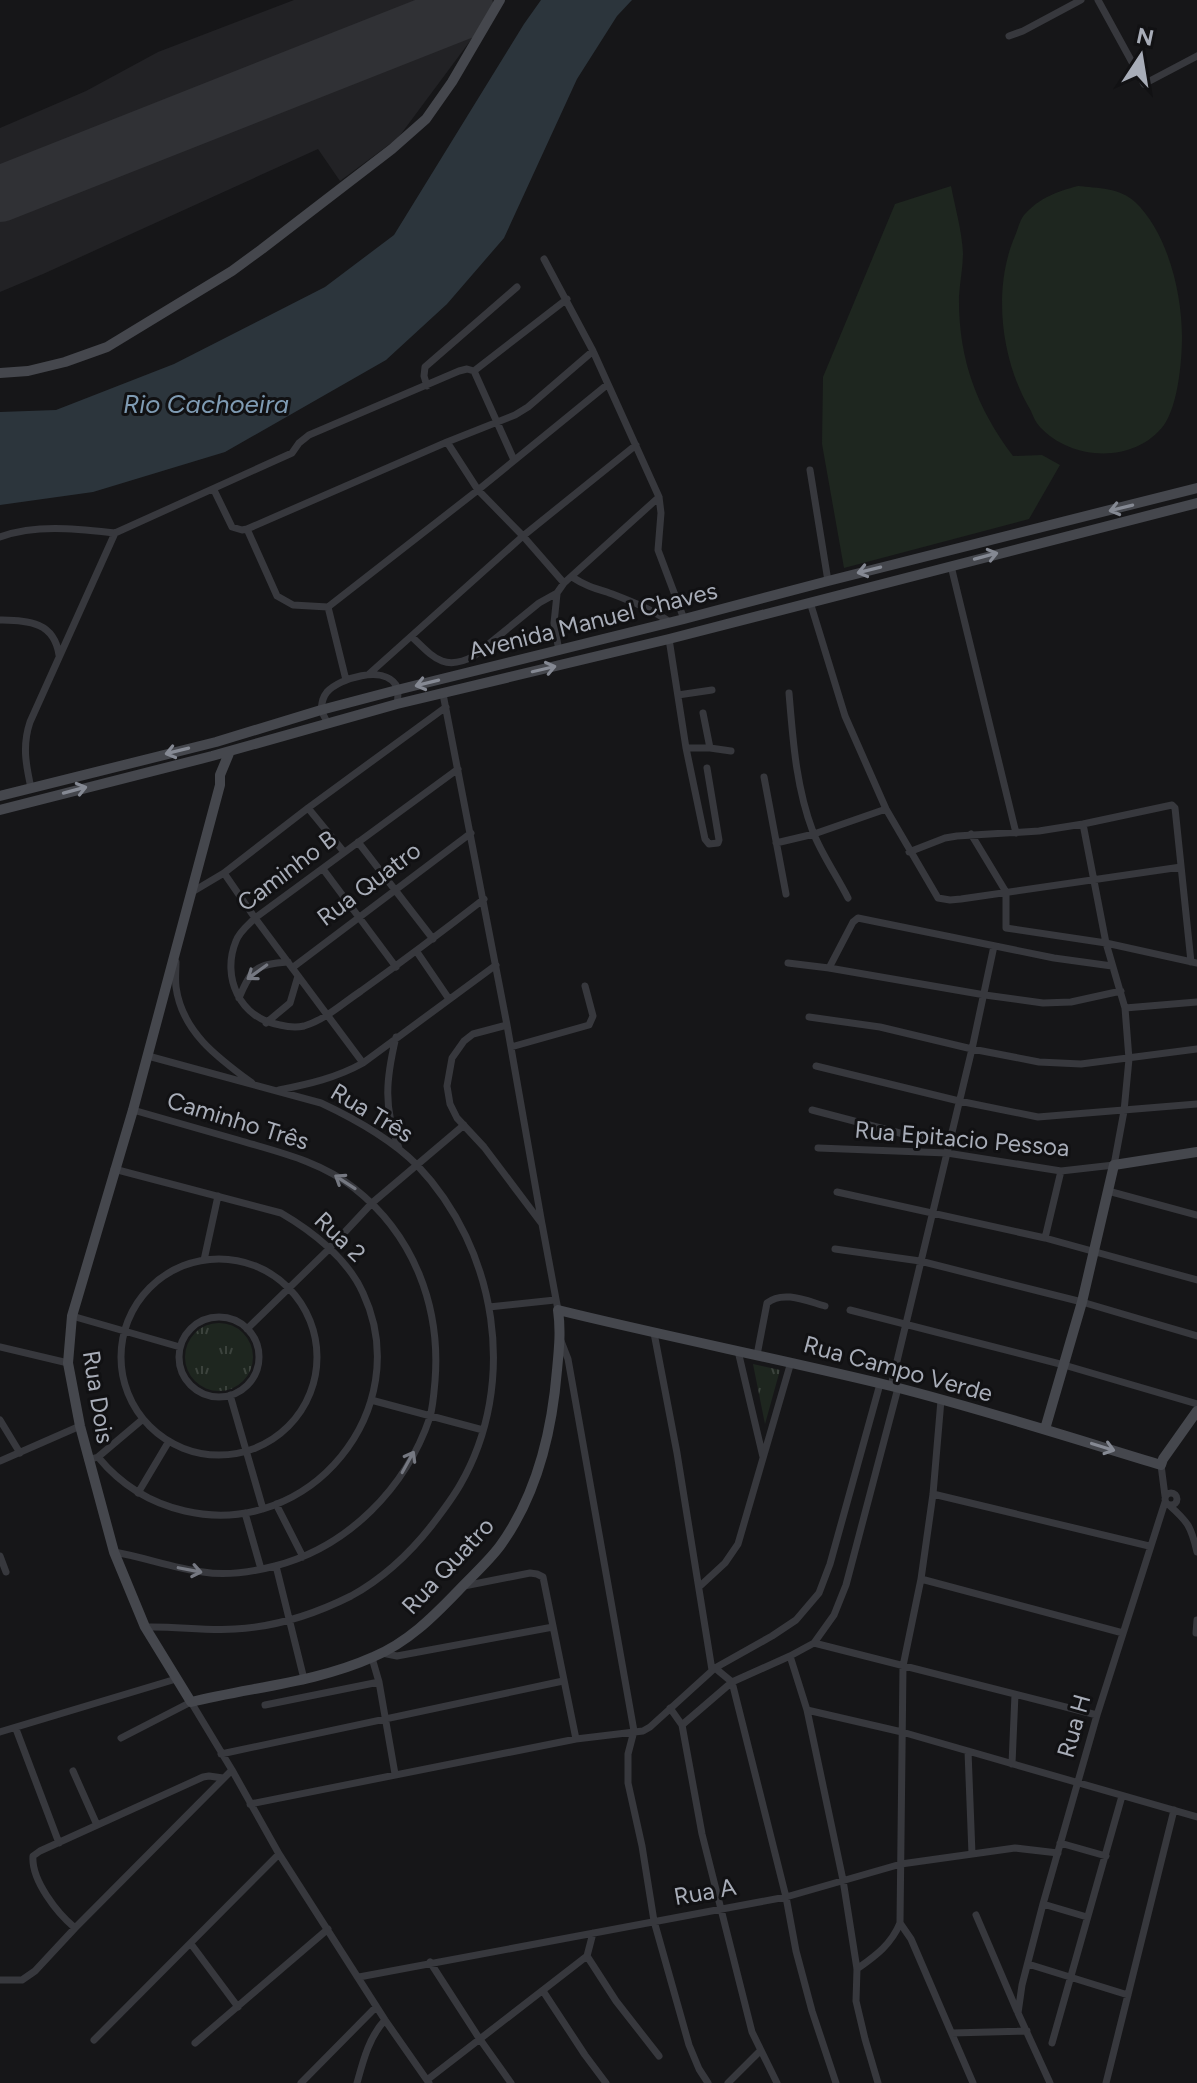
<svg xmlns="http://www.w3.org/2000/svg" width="1197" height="2083" viewBox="0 0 1197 2083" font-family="Figtree,sans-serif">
<defs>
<pattern id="park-tufts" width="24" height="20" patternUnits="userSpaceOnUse" patternTransform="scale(2)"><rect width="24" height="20" fill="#1e261f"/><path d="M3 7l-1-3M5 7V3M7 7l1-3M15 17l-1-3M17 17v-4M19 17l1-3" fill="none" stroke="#3c433d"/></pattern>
</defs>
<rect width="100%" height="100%" fill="#161618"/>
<!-- built -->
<path fill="#222225" d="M294 0H494L479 29 398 138 340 181 318 149 43 274 0 292V128L86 91 158 52Z"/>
<!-- park -->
<path fill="url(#park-tufts)" d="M185 1357a34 34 0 1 1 68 0a34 34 0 1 1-68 0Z
M753 1364 780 1370 765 1424Z"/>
<!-- pitch -->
<path fill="#1e261f" d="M951 186C955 207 962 231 963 253 963 267 960 281 959 296 958 357 976 407 1013 456L1042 455 1060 465 1029 519 844 568 822 444 823 377 895 204Z
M1078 186C1097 188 1121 188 1135 202 1168 233 1182 294 1182 337 1182 361 1178 405 1164 425 1135 464 1071 461 1040 427 1036 423 1033 416 1031 411 1001 362 992 289 1015 236 1018 229 1020 219 1025 214 1041 197 1056 192 1078 186Z"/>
<!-- water -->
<path fill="#2c353c" d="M541 0H632L617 16 577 79 504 238 447 304 386 360 225 452 93 492 0 505V412L56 410 174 364 325 287 394 235 524 24Z"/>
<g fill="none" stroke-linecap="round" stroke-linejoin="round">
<!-- runway -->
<path stroke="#303135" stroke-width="56" d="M0 194 466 10"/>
<!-- street -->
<path stroke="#37383d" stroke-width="7" d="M1098 0 1144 84 1197 56
M1009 36 1023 31 1081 0
M544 259 593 351 659 497 661 513 658 550 684 619
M474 371 567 299
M474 371 514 460
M427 386 424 376 425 367 517 287
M447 442 478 490 523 536 564 583
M810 470 828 581
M214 490 232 527 242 530 247 529 277 596 293 605 328 607 478 490 608 384
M247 529 447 442 515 415 528 407 593 351
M115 533 292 453 299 443 309 435 459 371 467 369 474 371
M0 537C37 524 77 529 115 533
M951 566 1016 833
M572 577C584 585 594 588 607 592 630 601 652 609 671 623
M557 594 554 623 559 651
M810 602 845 716 886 809 938 898 950 900 961 899 1181 867
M328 607 346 680
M0 620C28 621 54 621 59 655
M412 637C433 657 444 672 474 656L539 603 557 593 564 583 659 497
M669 639 686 748 705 839 709 844 718 843 719 840 707 768
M369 674 523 536 636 445
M789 693C793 741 796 787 813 832 822 855 837 876 848 898
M443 694 507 1025 542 1224
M678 695 712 690
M703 713 710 748
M328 724 321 710C322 703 322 698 327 692 340 678 383 665 396 685 399 690 398 698 397 704
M686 748H710L731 751
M458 769 255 918C248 925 239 932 236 941 221 977 240 1019 280 1025 288 1027 296 1028 304 1026 325 1020 343 1003 361 991 403 961 443 931 484 899
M764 777 786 894
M31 788C26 765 22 746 30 722L115 533
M308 808 344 852
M971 834 1006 892V928L1106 943 1197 963
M358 842 433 939
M776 843 814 834 886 809
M909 852 945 838 957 836 1039 831 1083 824 1172 805 1175 808 1191 962
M323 869 396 967
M224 873 255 918 363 1063
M192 892 224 873 308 808 446 707
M417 952 449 999
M176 962C176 970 175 979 176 987 182 1032 218 1058 252 1083
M788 963 829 968 985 995 1043 1003 1071 1002 1121 991
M292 968 471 833
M829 968 853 922 858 918 1054 958 1112 966
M239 998C251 969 256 964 288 962
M1125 1008 1197 1002
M809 1017 880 1027 972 1049 1039 1062 1081 1064 1197 1049
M266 1023 290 1003 298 976
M507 1025 473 1034 464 1041 452 1058 447 1086 450 1104 457 1118 484 1147 542 1224 558 1310
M396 1037C386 1079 383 1107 399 1148
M511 1047 589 1025 593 1016 585 986
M816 1066 959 1101 1038 1117 1197 1104
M279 1090C309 1084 336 1078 363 1063L496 965
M812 1110 915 1137 949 1144
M818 1148 947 1153 1061 1171 1114 1165 1124 1111 1129 1059 1125 1008 1106 943 1083 824
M1108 1191 1197 1215
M837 1192 1045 1238 1197 1280
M1045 1238 1061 1171
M835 1249 920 1261 1082 1302 1197 1336
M121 1357a98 98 0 1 1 196 0a98 98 0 1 1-196 0Z
M204 1260 218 1196
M489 1307 555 1300
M850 1310 1064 1365 1197 1404
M72 1316 180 1347
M179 1357a40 40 0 1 1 80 0a40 40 0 1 1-80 0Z
M247 1329 329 1249 372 1203 464 1125
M654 1333 677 1453 712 1670
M561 1341 568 1359 634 1731 628 1754V1783L642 1846 654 1921 689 2045 699 2069 708 2083
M0 1347 68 1363
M738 1351 763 1457
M757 1355 767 1303C783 1290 807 1301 825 1306
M891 1386 972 1049 994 946
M230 1395 263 1509
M371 1400 483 1430
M0 1420 20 1453
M98 1457 143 1419
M88 1460 98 1457C121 1485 150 1503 185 1511 310 1540 417 1409 363 1293 348 1259 312 1231 281 1213L114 1169
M0 1461 80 1426
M1161 1465 1165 1496
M1165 1499a6 6 0 1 1 12 0a6 6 0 1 1-12 0Z
M138 1493 169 1441
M933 1494 1149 1546
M276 1504 303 1557
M1169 1505C1188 1522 1191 1526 1197 1552
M245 1513 261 1569
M114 1552C144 1557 172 1568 203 1572 226 1576 252 1572 275 1566 348 1547 406 1488 430 1417 433 1406 434 1393 435 1381 441 1307 414 1235 354 1188 320 1161 278 1152 238 1140 203 1130 168 1120 133 1110
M0 1556 6 1572
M276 1566 304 1679
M921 1579 1123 1633
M464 1586 530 1573 537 1574 543 1577 576 1739
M699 1587 725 1563 738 1544 791 1362
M145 1627C175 1626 205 1631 235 1629 276 1627 315 1614 351 1596 382 1579 410 1553 432 1525 442 1512 452 1499 460 1485 519 1383 497 1249 417 1165 392 1140 353 1118 321 1103L148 1056
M1196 1633 1197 1620
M814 1643 834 1615 846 1585 898 1388
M382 1653 397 1656 553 1627
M790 1656 807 1710 843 1880 857 1969 856 2001 865 2039 878 2083
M372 1658 379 1682 395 1774
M715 1668 732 1682 786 1897 796 1951 812 2011 836 2083
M265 1705 379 1682
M670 1708 682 1725 702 1834 752 2032 777 2083
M807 1710 902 1732 1197 1817
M682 1725 732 1682 790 1656 814 1643 1097 1715
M16 1729 59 1843
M0 1732 176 1679
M121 1738 191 1702 232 1770 279 1854 385 2020 429 2083
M968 1751 972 1854
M221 1754 563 1681
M1012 1764 1015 1694
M73 1771 97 1825
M250 1804 576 1739 643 1731 650 1727 715 1668 772 1636 796 1620 819 1593 830 1564 880 1384
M1060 1843 1106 1856
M1043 1904 1087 1917
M976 1915 1017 2011
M900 1923 911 1939 973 2083
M75 1928C57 1913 31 1880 33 1856L40 1851 203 1777 209 1776 223 1778
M593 1933 587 1956 616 2001 659 2056
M191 1944 238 2007
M430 1962 479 2038 511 2083
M1028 1964 1128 1995
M857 1969C875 1956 891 1945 900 1923L903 1666 921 1579 933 1494 941 1400
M359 1977 786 1897 901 1864 1015 1848 1058 1853
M0 1980H22L35 1971 75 1928 232 1770
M543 1991 585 2055 606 2083
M952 2033 1027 2031
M94 2040 279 1854
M195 2043 328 1929
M1052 2043 1122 1796
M427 2080 587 1956
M301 2083 376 2007
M357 2083C363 2061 369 2037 385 2020
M728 2083 760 2051
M1050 2083 1018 2013 1022 1985 1043 1904 1097 1715 1165 1502
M1106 2083 1174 1810"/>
<!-- secondary -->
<path stroke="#45474d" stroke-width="10" d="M0 373 28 371 65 362 107 347 232 271 262 249 392 149 426 119 452 82 500 0
M230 751 220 775V785L133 1110 72 1316 68 1363 80 1426 114 1552 145 1627 191 1702C251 1687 315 1683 373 1657 407 1643 433 1617 458 1591 472 1576 488 1562 500 1546 537 1495 552 1432 557 1370 559 1349 561 1331 558 1310 668 1337 780 1359 891 1386 982 1409 1072 1438 1161 1465L1163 1459 1197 1411
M0 796 216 742 321 710 397 690 684 619 828 581 1197 488
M0 810 212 756 397 704 669 639 1197 503
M1045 1429 1082 1302 1114 1165 1197 1152"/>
</g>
<!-- one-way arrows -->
<defs><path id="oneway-shaft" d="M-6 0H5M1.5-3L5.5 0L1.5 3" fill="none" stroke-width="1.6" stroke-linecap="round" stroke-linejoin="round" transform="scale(2)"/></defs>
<g stroke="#858993">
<use href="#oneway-shaft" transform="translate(1121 508) rotate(166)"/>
<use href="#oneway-shaft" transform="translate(986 556) rotate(-15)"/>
<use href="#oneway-shaft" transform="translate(869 570) rotate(166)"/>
<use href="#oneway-shaft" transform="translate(544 669) rotate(-13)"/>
<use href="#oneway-shaft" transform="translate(427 683) rotate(166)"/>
<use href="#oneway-shaft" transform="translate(177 751) rotate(166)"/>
<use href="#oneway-shaft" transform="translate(75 790) rotate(-15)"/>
<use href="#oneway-shaft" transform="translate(1103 1447) rotate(17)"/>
</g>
<g stroke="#757881">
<use href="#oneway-shaft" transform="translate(257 972) rotate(144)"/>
<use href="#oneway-shaft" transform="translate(345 1182) rotate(-147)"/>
<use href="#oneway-shaft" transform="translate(408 1462) rotate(-61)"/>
<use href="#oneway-shaft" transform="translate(190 1570) rotate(11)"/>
</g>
<g text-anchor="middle" stroke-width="6" stroke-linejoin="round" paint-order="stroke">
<!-- street labels -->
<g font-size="24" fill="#a8adb8" stroke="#111113">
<text transform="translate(593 621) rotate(-14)" y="8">Avenida Manuel Chaves</text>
<text transform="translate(287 871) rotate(-37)" y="8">Caminho B</text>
<text transform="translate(369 884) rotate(-37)" y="8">Rua Quatro</text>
<text transform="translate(372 1113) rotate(31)" y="8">Rua Três</text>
<text transform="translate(238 1121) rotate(17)" y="8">Caminho Três</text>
<text transform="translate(962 1139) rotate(5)" y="8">Rua Epitacio Pessoa</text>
<text transform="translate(340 1237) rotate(44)" y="8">Rua 2</text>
<text transform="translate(898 1369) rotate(15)" y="8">Rua Campo Verde</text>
<text transform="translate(98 1397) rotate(81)" y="8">Rua Dois</text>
<text transform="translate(448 1566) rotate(-47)" y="8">Rua Quatro</text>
<text transform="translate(1074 1726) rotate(-74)" y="8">Rua H</text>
<text transform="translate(705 1892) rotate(-10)" y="8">Rua A</text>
</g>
<!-- water labels -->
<g font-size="26" font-style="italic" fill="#7f9bb3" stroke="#111113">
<text x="206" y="413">Rio Cachoeira</text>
</g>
</g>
<!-- north arrow -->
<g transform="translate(1141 56) rotate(12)" stroke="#111113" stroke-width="6" paint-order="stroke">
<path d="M0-6L14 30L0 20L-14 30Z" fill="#a8adb8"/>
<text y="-12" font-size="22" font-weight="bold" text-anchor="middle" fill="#a8adb8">N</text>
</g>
</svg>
